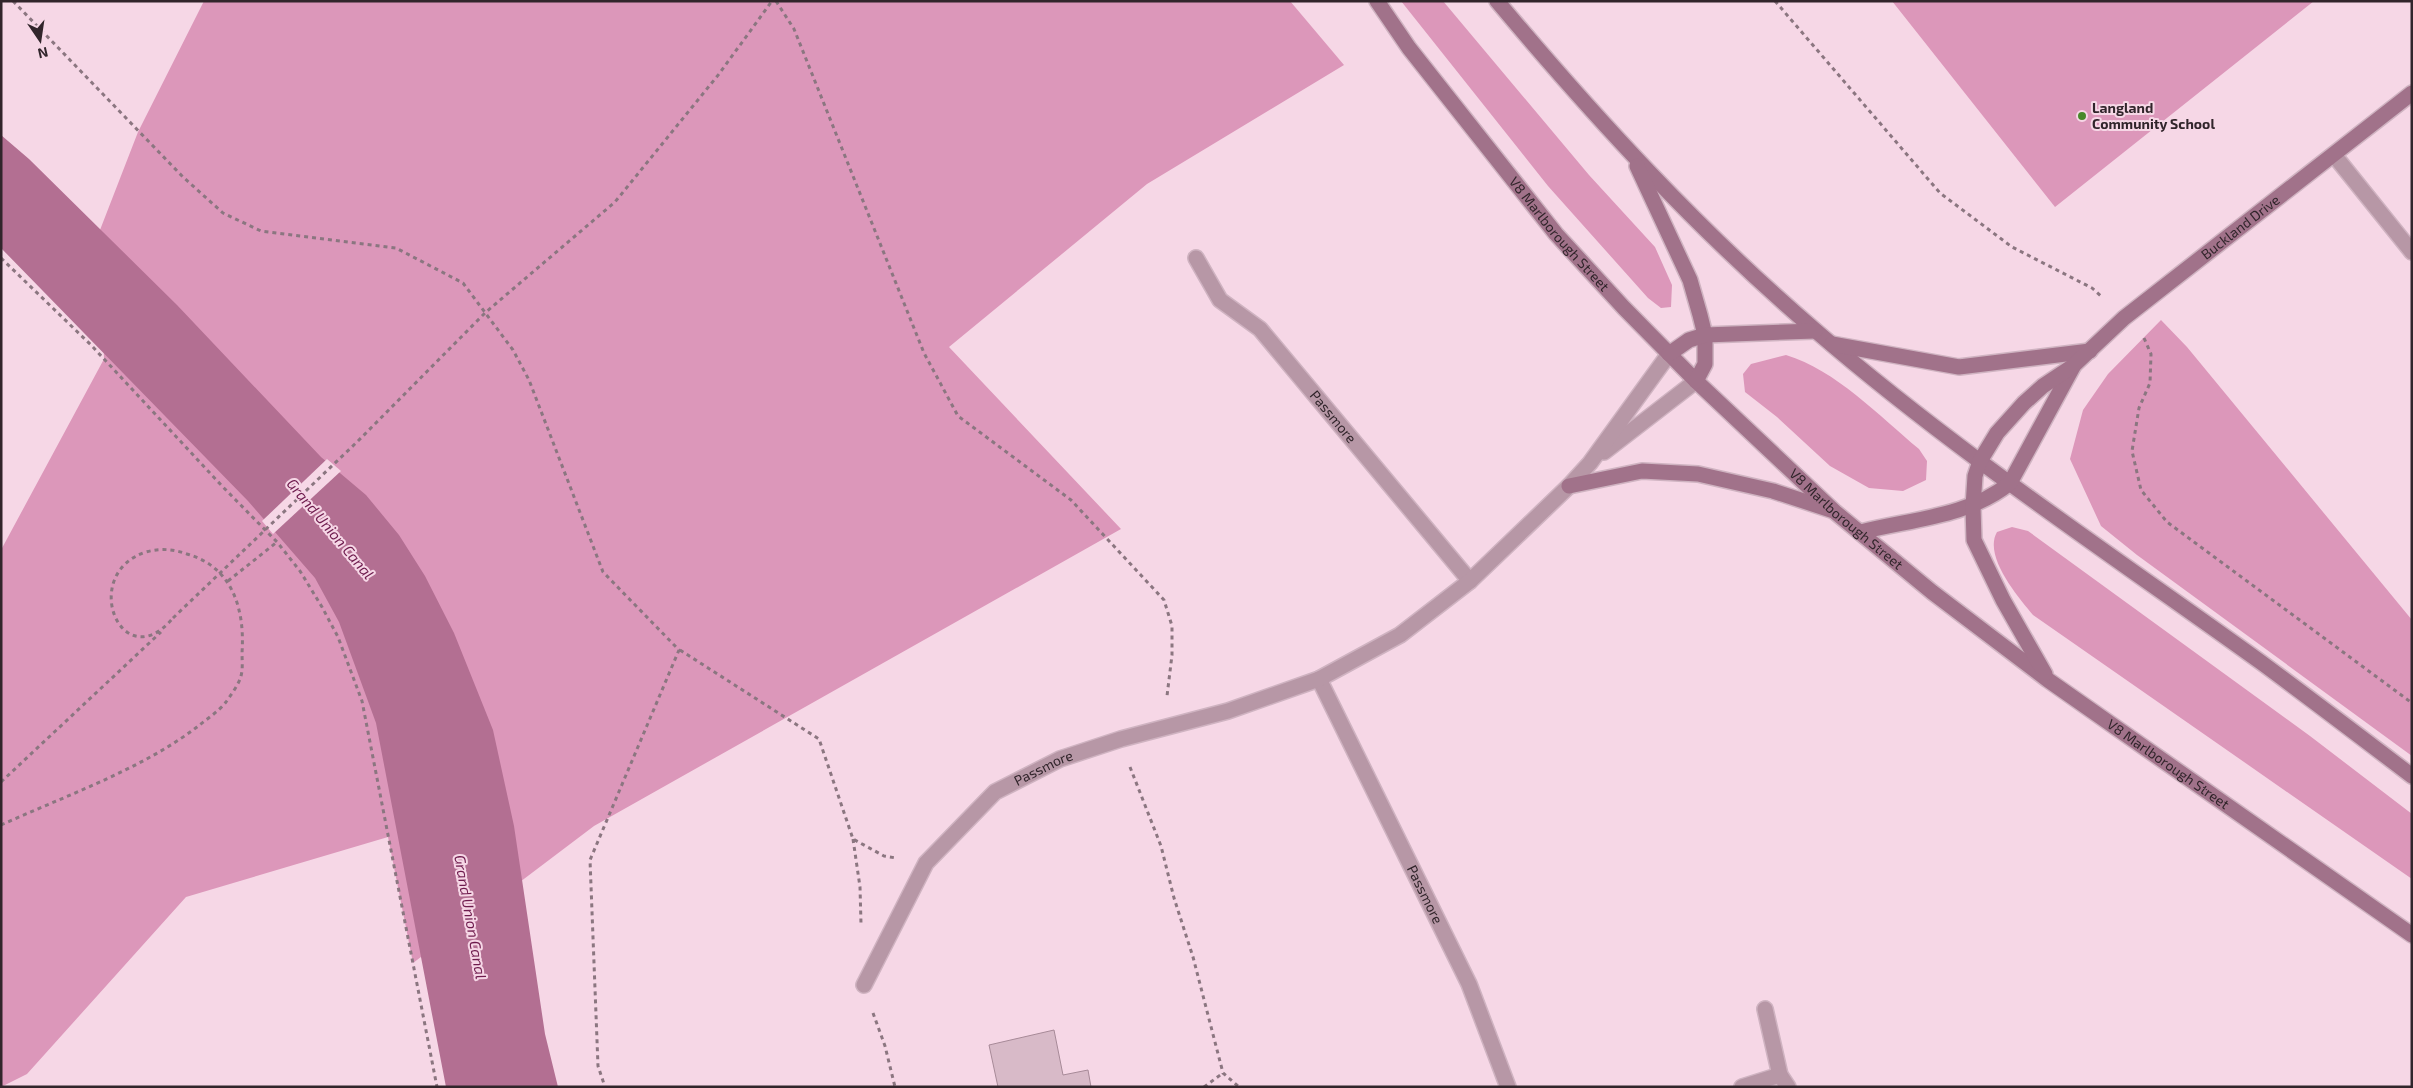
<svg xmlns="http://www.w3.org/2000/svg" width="2413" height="1088" viewBox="0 0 2413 1088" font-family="'Exo 2',sans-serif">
<rect width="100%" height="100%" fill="#f6d7e6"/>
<!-- green -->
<path fill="#dc97ba" d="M204 1H1290L1344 65 1147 184 949 347 1121 529 594 826 413 963 388 837 186 897 27 1074 1 1087V550L104 359 100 230 138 132Z
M1401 1H1443L1589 175 1655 247 1672 285 1671 307 1661 308 1648 298 1548 186Z
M1892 1H2314L2055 207Z
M2161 320 2187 347 2412 620V756L2137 555 2101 526 2070 459 2083 410 2108 374Z
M1786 355C1836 370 1879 416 1919 449L1927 461 1926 480 1903 491 1869 488 1830 466 1777 417 1745 392 1743 374 1751 364Z
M2012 527 2028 531 2310 736 2412 814V879L2033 615C2018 597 1983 556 1997 532Z"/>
<!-- water -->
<path fill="#b36f92" d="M1 135 29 159 177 305 321 457 366 495 399 535 425 576 454 633 493 730 514 826 545 1034 558 1087H446L376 723 339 622 315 578 248 501 1 248Z"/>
<!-- pier -->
<path fill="#f6d7e6" d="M327 459 341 471 273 534 262 521Z"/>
<!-- building -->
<path fill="#d8bac8" stroke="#a78a98" d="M1054 1030 1063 1075 1088 1070 1091 1087H998L989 1045Z"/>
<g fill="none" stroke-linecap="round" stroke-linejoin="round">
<defs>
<g id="street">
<path d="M2334 155 2412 252"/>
<path id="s1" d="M1196 258 1220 300 1260 329 1470 581"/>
<path d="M1604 452 1696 381"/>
<path id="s2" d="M1319 679 1469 984 1508 1087"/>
<path id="s3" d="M864 985 926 863 995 792 1060 759 1121 739 1228 711 1319 679 1400 635 1470 581 1569 486 1590 463 1669 354"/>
<path d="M1765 1009 1780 1075 1788 1087"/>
<path d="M1742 1087 1780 1075"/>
</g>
<g id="secondary">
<path id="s4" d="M1377 1 1409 48 1556 234 1624 308 1696 381 1835 512 1932 592 2048 680 2412 935"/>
<path d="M1497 1C1596 119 1699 231 1816 331 1956 452 2112 555 2262 663 2312 700 2362 738 2412 776"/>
<path d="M1637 166 1690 280 1700 315 1705 335V364L1696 381"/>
<path d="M1832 344 1959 367 2090 351"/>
<path d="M1669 354 1689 340 1705 335 1815 331"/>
<path d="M1569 486 1642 471 1698 474 1773 491 1831 510"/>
<path d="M1861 532C1912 519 1968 517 2010 483L2073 367"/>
<path id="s5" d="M2045 674 2003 600 1974 540 1973 507 1975 476 1980 461 1997 433 2024 403 2043 386 2073 366 2124 318 2412 93"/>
</g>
</defs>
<!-- street casing -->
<use href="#street" stroke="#cfb3c1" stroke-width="18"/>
<!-- secondary casing -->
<use href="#secondary" stroke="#cfb3c1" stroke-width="18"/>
<!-- path -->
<path stroke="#8b7680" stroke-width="3" stroke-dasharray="4 4" stroke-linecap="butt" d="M13 1 183 177 223 213 261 231 396 248 463 283 513 350 529 380 603 572 679 650 590 860 598 1066 605 1087
M776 1 794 29 924 353 958 416 1071 500 1164 600 1172 626V655L1167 696
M1775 1 1940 193 2012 247 2092 288 2102 297
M1 258 91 345 222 486 277 542 300 571 322 607 338 637 362 701 437 1087
M2144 338 2151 354 2150 383 2139 408 2132 451 2141 490 2167 522 2412 703
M358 441 486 312 615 202 719 74 772 1
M228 581 277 542
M680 650 819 739 853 839 884 856 896 858
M1130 767 1161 846 1174 898 1193 957 1223 1073 1239 1087
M1 782 161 632
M1 825C65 796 142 769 197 727 207 719 219 711 226 702 231 695 239 684 241 676 243 669 242 660 242 653 245 610 233 567 187 554 173 549 160 548 146 552 78 574 122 679 173 618
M853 839 860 887 861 924
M873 1013 885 1046 895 1087
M1204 1087 1223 1073"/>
<!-- street -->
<use href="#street" stroke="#b797a6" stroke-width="15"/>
<!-- secondary -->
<use href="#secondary" stroke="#a1728a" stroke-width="15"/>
<!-- path-bridge -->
<path stroke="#8b7680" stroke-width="3" stroke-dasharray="4 4" stroke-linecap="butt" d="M173 618 358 441"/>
</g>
<!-- markers -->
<circle fill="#48892b" stroke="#f6d7e6" stroke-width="2" cx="2082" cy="116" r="5"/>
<g text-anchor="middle" stroke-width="4" stroke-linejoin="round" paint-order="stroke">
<!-- poi labels -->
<g font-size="14" font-weight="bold" fill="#31252b" stroke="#f6d7e6" text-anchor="start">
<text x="2092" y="113">Langland<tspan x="2092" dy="16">Community School</tspan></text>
</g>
<!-- street labels -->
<g font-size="14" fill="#31252b" stroke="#f6d7e6">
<text dy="5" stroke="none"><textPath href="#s5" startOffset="584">Buckland Drive</textPath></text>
<text dy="5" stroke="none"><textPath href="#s4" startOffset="296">V8 Marlborough Street</textPath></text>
<text dy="5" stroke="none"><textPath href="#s1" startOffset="212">Passmore</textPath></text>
<text dy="5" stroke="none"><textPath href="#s4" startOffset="701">V8 Marlborough Street</textPath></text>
<text dy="5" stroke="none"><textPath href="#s4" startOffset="1106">V8 Marlborough Street</textPath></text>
<text dy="5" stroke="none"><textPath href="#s3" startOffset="290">Passmore</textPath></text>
<text dy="5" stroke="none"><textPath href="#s2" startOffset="240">Passmore</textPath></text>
</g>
<!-- water labels -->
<g font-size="15" font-style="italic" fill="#6e1b4d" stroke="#f6d7e6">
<text transform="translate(330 529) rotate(50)" y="5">Grand Union Canal</text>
<text transform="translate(470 917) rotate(80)" y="5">Grand Union Canal</text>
</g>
</g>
<!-- border -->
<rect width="2413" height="1088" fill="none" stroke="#31252b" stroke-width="5"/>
<!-- north arrow -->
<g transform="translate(40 40) rotate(167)" stroke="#f6d7e6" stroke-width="4" paint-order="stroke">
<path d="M0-4L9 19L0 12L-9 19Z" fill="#31252b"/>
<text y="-8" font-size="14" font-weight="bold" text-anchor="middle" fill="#31252b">N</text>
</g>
</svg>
